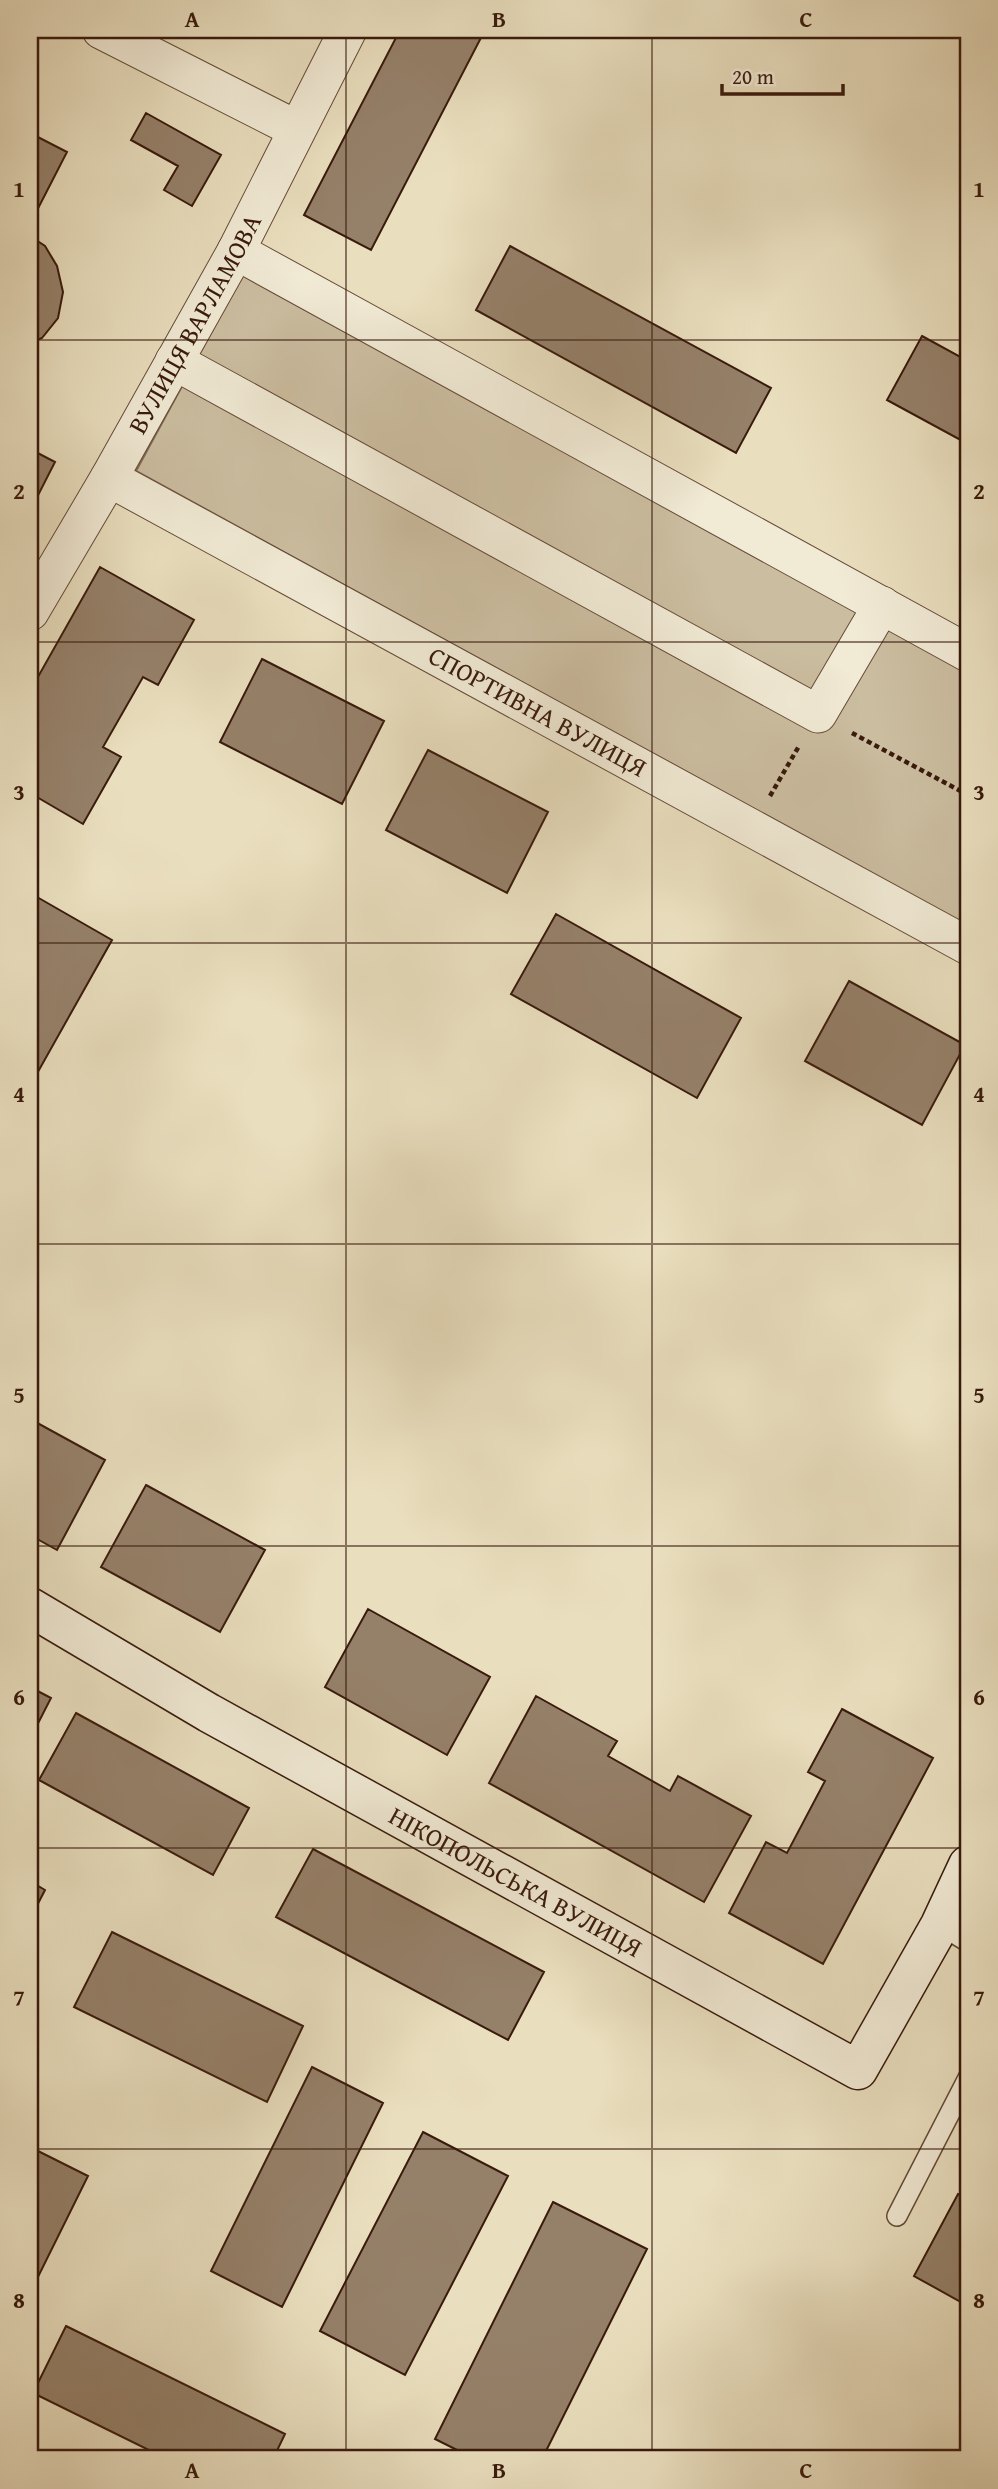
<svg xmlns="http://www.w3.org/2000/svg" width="998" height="2489" viewBox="0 0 998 2489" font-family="'Gentium Book Plus',serif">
<rect width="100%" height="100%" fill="#e9debe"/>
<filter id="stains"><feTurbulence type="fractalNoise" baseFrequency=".00286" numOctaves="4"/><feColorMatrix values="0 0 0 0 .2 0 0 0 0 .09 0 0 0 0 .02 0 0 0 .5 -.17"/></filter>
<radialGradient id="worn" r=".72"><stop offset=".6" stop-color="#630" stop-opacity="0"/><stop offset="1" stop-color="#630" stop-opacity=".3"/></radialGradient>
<!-- green -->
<path fill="#cbbda0" stroke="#826c56" stroke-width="2" d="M245 270 968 673V926L136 471Z"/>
<!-- building -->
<path fill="#958069" stroke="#391a0c" stroke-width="2" d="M400 30H485L371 250 304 215Z
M146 113 221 155 192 206 164 190 178 166 131 140Z
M30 133 67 152 30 224Z
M30 236 45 246 57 266 63 292 58 318 42 338 30 343Z
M510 246 771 388 736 453 476 310Z
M922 336 968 361V444L887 400Z
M30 449 55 462 30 511Z
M100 567 194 620 158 685 143 677 103 747 121 757 83 824 30 793V691Z
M262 659 384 721 342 804 220 742Z
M428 750 548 812 507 893 386 830Z
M30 893 112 940 30 1086Z
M556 914 741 1018 697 1098 511 994Z
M849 981 965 1045 922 1125 805 1061Z
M30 1419 105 1460 57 1550 30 1535Z
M146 1485 265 1550 220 1632 101 1567Z
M368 1609 490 1677 447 1755 325 1687Z
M30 1687 51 1698 30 1739Z
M536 1696 617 1741 608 1756 670 1791 678 1776 751 1816 704 1902 489 1783Z
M842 1709 933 1758 823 1964 729 1913 766 1842 787 1853 825 1781 808 1772Z
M76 1713 249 1808 213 1875 39 1780Z
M313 1849 544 1972 508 2040 276 1917Z
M30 1881 45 1890 30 1919Z
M112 1932 303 2026 267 2102 74 2007Z
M312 2067 383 2103 282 2307 211 2271Z
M423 2132 508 2176 405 2375 320 2331Z
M30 2147 88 2176 30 2293Z
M958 2194 968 2199V2306L914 2276Z
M553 2202 647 2249 542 2459H475L435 2439Z
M66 2326 285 2434 273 2459H167L33 2393Z"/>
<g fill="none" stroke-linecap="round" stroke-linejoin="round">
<defs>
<path id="lane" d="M940 1925 968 1942
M897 2216 968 2078"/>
<g id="street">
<path d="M101 30 296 129"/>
<path d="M236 251 968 653"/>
<path d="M174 361 818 714 882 605"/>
<path id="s1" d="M109 478 968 946"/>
<path id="s2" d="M30 612 109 478 236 251 348 30"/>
</g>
<g id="secondary">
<path id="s3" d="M30 1607 209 1713 858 2070 940 1925 968 1865"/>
</g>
</defs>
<!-- lane casing -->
<use href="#lane" stroke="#654b38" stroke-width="22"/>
<!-- street casing -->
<use href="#street" stroke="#654b38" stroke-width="39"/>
<!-- secondary casing -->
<use href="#secondary" stroke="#391a0c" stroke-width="41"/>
<!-- path -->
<path stroke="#391a0c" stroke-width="4.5" stroke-dasharray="5 3.5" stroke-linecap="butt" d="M852 733 968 795
M770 796 799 746"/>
<!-- lane -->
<use href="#lane" stroke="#f1ead5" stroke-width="19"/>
<!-- street -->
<use href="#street" stroke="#f1ead5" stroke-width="37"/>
<!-- secondary -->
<use href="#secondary" stroke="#f1ead5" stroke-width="38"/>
</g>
<!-- grid -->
<path fill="none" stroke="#391a0c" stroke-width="2" stroke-opacity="0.55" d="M346 30V2459M652 30V2459M30 340H968M30 642H968M30 943H968M30 1244H968M30 1546H968M30 1848H968M30 2149H968"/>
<g text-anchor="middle" stroke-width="7" stroke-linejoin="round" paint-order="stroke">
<!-- street labels -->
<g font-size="26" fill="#391a0c" stroke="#f1ead5">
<text dy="9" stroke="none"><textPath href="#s2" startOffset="332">ВУЛИЦЯ ВАРЛАМОВА</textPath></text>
<text dy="9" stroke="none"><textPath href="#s1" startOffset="488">СПОРТИВНА ВУЛИЦЯ</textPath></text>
<text dy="9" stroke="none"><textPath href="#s3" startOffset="558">НІКОПОЛЬСЬКА ВУЛИЦЯ</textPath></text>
</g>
</g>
<!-- margin -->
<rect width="998" height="2489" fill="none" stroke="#e9debe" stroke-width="77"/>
<!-- scale -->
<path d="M722 84v10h121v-10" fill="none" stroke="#391a0c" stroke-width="3.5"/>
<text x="732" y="84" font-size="21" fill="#391a0c" stroke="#f1ead5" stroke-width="5" paint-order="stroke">20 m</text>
<rect x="38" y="38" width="922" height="2412" fill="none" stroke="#391a0c" stroke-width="2.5"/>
<g font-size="23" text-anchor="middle" font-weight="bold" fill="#391a0c">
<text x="192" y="27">A</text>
<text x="499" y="27">B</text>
<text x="806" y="27">C</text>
<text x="19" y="197">1</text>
<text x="979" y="197">1</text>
<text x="19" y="499">2</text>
<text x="979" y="499">2</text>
<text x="19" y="800">3</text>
<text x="979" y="800">3</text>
<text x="19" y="1102">4</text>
<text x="979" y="1102">4</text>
<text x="19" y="1403">5</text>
<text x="979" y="1403">5</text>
<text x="19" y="1705">6</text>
<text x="979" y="1705">6</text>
<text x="19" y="2006">7</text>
<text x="979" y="2006">7</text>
<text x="19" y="2308">8</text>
<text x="979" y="2308">8</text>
<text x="192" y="2478">A</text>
<text x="499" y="2478">B</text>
<text x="806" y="2478">C</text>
</g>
<rect width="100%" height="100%" filter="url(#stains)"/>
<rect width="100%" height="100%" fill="url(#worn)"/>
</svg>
